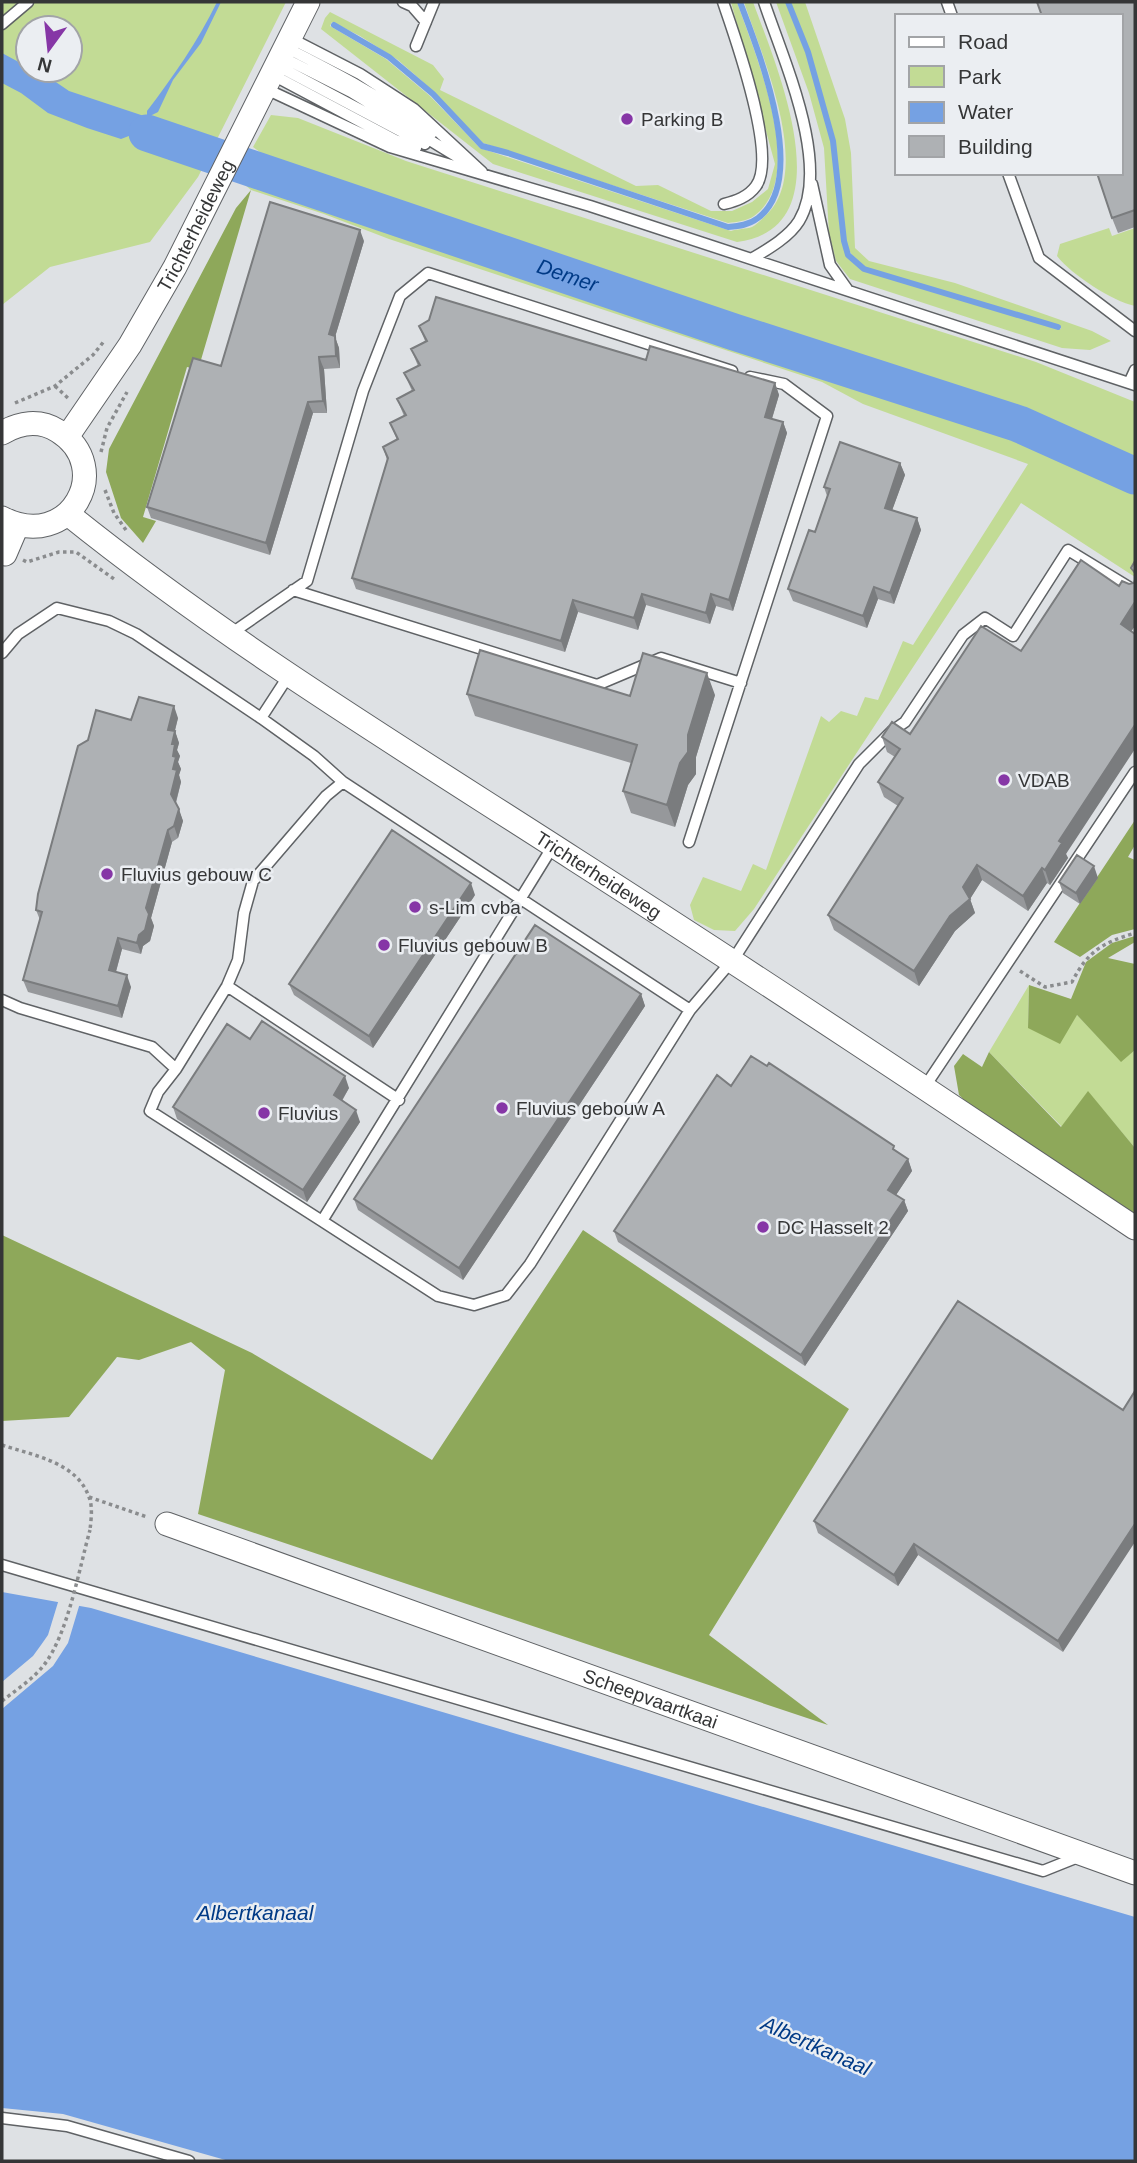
<svg xmlns="http://www.w3.org/2000/svg" width="1137" height="2163" viewBox="0 0 1137 2163" font-family="Helvetica,sans-serif">
<rect width="100%" height="100%" fill="#dee1e4"/>
<!-- green -->
<path fill="#c2db95" fill-rule="evenodd" d="M2 2H286L198 177 150 242 50 267 2 305ZM28 28H70V70H28Z
M731 2H737C754 52 809 177 754 216 747 221 736 222 728 223L483 143 422 81 398 60 360 36 332 22 330 26 386 59 430 96 480 148 731 231C737 229 746 229 752 227 756 225 761 220 765 216 815 172 761 54 744 2H753C775 63 848 228 737 242L493 164 321 29 325 18 330 12 433 65 444 79 440 90 636 186 658 185 711 211H732L752 202 768 189 775 164Z
M776 2H786L805 50 832 141 843 242 846 256 865 271 1061 329V327L872 270C857 265 850 255 845 240L835 139 810 54 789 2H805L845 119 851 153 855 248 869 261 955 283 1092 331 1111 341 1090 350 1062 348 850 279 836 261 829 234 824 148 809 93Z
M271 115 298 118 406 161 1036 362 1135 402V466L1014 412 536 255 279 166 253 147Z
M238 179 272 184 786 357 1047 450 1135 493V577L1021 503 754 909 735 931 714 930 694 920 690 905 703 877 741 891 753 864 766 870 821 716 829 722 841 711 857 716 865 697 878 700 903 641 913 645 1028 464 863 404 822 382 389 239 324 214 251 190Z
M1109 228 1112 236 1135 228V306C1112 301 1072 275 1057 256L1060 244Z
M1029 985 1028 1028 1077 1015 1121 1061 1135 1050V1148L1088 1092 1062 1127 989 1052Z"/>
<!-- forest -->
<path fill="#8ea85a" d="M251 190 198 370 187 367 143 517 156 521 143 543 121 518 106 472 109 449 236 208Z
M1135 820V845L1128 857 1135 860V929L1112 935 1080 957 1054 942Z
M1135 936V942L1108 958 1135 964V1050L1121 1062 1077 1015 1060 1044 1028 1028 1029 985 1071 999 1086 962 1112 943Z
M989 1052 1061 1127 1088 1091 1135 1148V1216L984 1119 959 1095 954 1066 963 1054 982 1067Z
M583 1230 849 1409 709 1635 828 1725 198 1514 225 1370 191 1342 139 1360 117 1357 69 1417 2 1421V1235L252 1353 432 1460Z"/>
<!-- water -->
<path fill="#75a1e3" d="M217 2H221L201 43 173 80 158 112 148 117 205 136 187 162 169 160 163 151 149 139 134 134 121 139 87 128 48 113 21 93 2 83V53L28 67V70H35L47 76 69 91 147 117V111C173 77 198 41 217 2Z
M2 1592 91 1608 1135 1917V2161H229L63 2114 2 2108Z"/>
<!-- pier -->
<path fill="#dee1e4" d="M59 1599 80 1603 68 1643 53 1666 2 1709V1682L33 1656 41 1645 48 1635Z"/>
<g fill="none" stroke-linecap="round" stroke-linejoin="round">
<!-- stream -->
<path stroke="#75a1e3" stroke-width="6" d="M788 2 808 52 833 141 844 241 848 255 864 269 1058 327
M334 25 389 57 433 94 482 146 508 153 728 227C739 226 749 225 758 218 810 179 758 50 740 2"/>
<!-- river -->
<path stroke="#75a1e3" stroke-width="37" id="s1" d="M147 133 734 332 1019 424 1135 476"/>
<defs>
<path id="lane" d="M403 2 412 6 426 22
M723 2C735 37 778 156 756 186 748 197 736 201 724 204
M947 2 952 16
M2 24 28 2
M290 38 360 74 414 109 482 172
M416 46 434 2
M285 47C336 73 386 99 432 133
M280 56 351 92 464 161
M276 65 425 144
M271 74 395 140 416 148
M264 88 390 147 590 206 1135 385
M1008 173 1039 258 1135 331
M812 184 830 265 847 289
M753 258C768 249 789 237 799 221 832 166 783 59 764 2
M1129 383 1135 370
M293 590 597 685 661 658 741 683
M229 635 307 581 363 391 400 296 428 273 732 371
M2 653 18 634 57 608 109 621 136 634 261 718 289 675
M343 782 690 1010
M689 842 827 416 784 384 750 377
M553 846 322 1221 438 1296 474 1305 506 1295 530 1264 690 1010 735 957 859 764 892 731 905 722 963 635 985 618 1013 636 1068 550 1135 591
M227 986 399 1100
M2 1000 20 1008 152 1047 176 1069 227 986 238 960 244 913 253 881 326 796 343 782 314 756 261 718
M176 1069 158 1092 150 1111 322 1221
M924 1088 1135 772
M2 1565 1043 1871 1078 1857
M2 2118 67 2126 189 2161"/>
<g id="street">
<path d="M2 433C19 423 39 419 58 431 116 467 70 553 2 518"/>
<path id="s2" d="M67 437 130 345 175 267 308 2"/>
<path id="s3" d="M68 514C227 642 402 748 574 859 763 980 949 1104 1135 1228"/>
<path d="M5 554 17 526"/>
<path id="s4" d="M167 1524 1135 1873"/>
</g>
</defs>
<!-- lane casing -->
<use href="#lane" stroke="#5f6265" stroke-width="13"/>
<!-- street casing -->
<use href="#street" stroke="#5f6265" stroke-width="25"/>
<!-- path -->
<path stroke="#8a8c8e" stroke-width="3.5" stroke-dasharray="3.5 3.5" stroke-linecap="butt" d="M55 386 69 399
M15 403 55 386 93 355 105 340
M101 452 107 428 127 392
M105 490 114 513 126 530
M23 560 27 562 59 552H76L114 579
M1020 971 1045 987 1072 982C1088 951 1102 943 1135 933
M2 1445C32 1455 77 1462 89 1497 93 1507 91 1520 90 1530
M89 1497 147 1517"/>
<!-- lane -->
<use href="#lane" stroke="#fff" stroke-width="10"/>
<!-- street -->
<use href="#street" stroke="#fff" stroke-width="23"/>
<!-- path-bridge -->
<path stroke="#8a8c8e" stroke-width="3.5" stroke-dasharray="3.5 3.5" stroke-linecap="butt" d="M2 1701C16 1690 32 1680 44 1665 68 1634 79 1569 90 1530"/>
</g>
<!-- wall -->
<path fill="#96989b" d="M1135 2V227L1118 233 1112 218Z
M364 241 335 337 339 348 340 368 324 369 327 413H313L270 555 151 518 147 507 221 366Z
M419 326 646 360 775 383 779 395 772 419 783 422 787 433 733 611 716 606 710 624 646 605 638 630 578 612 565 652 356 589 352 578 387 460 383 447 397 440 390 423 404 416 397 399 412 391 404 373 418 366 411 349 425 341Z
M900 463 905 475 892 510 917 518 921 530 894 604 878 599 867 628 793 601 788 589 815 532 827 496 824 487Z
M1135 626 1131 631 1066 854 1068 858 1050 885 1047 883 1028 911 982 880 970 899 975 913 955 931 919 986 834 930 828 915 898 806 884 797 878 782 895 757 887 752 882 737 910 734 1021 651Z
M467 694 630 696 715 695 696 757V774L688 785 675 827 631 813 623 791 631 763 475 716Z
M178 718 175 731 179 743 177 750 180 756 178 762 181 769 179 775 181 782 176 803 183 821 178 838 172 842 151 918 154 926 150 941 143 946 141 954 122 949 116 972 131 987 122 1018 28 992 23 980 40 920 36 910 88 740 131 720Z
M1098 878 1080 904 1063 893 1059 882Z
M475 895 373 1048 294 995 289 984Z
M641 994 645 1006 463 1280 358 1210 354 1199Z
M250 1039 349 1088 342 1101 360 1122 307 1202 177 1119 173 1107Z
M731 1086 896 1151 908 1159 912 1171 896 1195 904 1200 908 1211 805 1366 618 1242 614 1231Z
M958 1301 1063 1652 918 1555 898 1586 818 1533 814 1521Z"/>
<!-- shaded-wall -->
<path fill="#7a7c7e" d="M360 230 364 241 335 337 339 348 340 368 329 334Z
M319 357 324 369 327 413 323 401Z
M775 383 779 395 769 428 765 417Z
M308 402 313 413 270 555 266 543Z
M783 422 787 433 733 611 729 600Z
M900 463 905 475 889 519 885 508Z
M917 518 921 530 894 604 890 593Z
M874 587 878 599 867 628 863 616Z
M642 594 646 605 638 630 634 618Z
M711 594 716 606 710 624 706 613Z
M573 600 578 612 565 652 561 641Z
M1135 602V626L1126 639 1121 624Z
M707 673 715 695 696 757V774L688 785 675 827 667 805Z
M174 706 178 718 172 741 168 730Z
M1135 725V749L1066 854 1068 858 1050 885 1045 870 1059 841Z
M175 731 179 743 177 750 180 756 178 762 181 769 179 775 181 782 175 805 171 794 173 769 172 744Z
M179 809 183 821 178 838 174 826Z
M168 830 172 842 151 918 154 926 150 941 143 946 141 954 137 943Z
M977 865 982 880 970 899 975 913 955 931 919 986 914 971 963 887Z
M1094 866 1098 878 1080 904 1076 893Z
M1042 868 1047 883 1028 911 1023 896Z
M471 883 475 895 373 1048 369 1036Z
M118 938 122 949 113 982 109 970Z
M127 975 131 987 122 1018 118 1006Z
M641 994 645 1006 463 1280 459 1268Z
M345 1076 349 1088 338 1107 334 1095Z
M356 1110 360 1122 307 1202 303 1190Z
M908 1159 912 1171 892 1201 888 1190Z
M904 1200 908 1211 805 1366 801 1355Z
M1135 1524V1542L1063 1652 1058 1641Z
M914 1544 918 1555 898 1586 894 1575Z"/>
<!-- building -->
<path fill="#aeb1b4" stroke="#7a7c7e" stroke-width="2" d="M1037 2H1135V210L1112 218 1097 173H1121V16H1042Z
M270 202 360 230 329 334 335 336 336 356 319 357 323 401 308 402 266 543 147 507 193 358 221 366Z
M436 297 646 360 650 346 775 383 765 417 783 422 729 600 711 594 706 613 642 594 634 618 573 600 561 641 352 578 388 458 383 447 398 439 390 423 406 415 397 399 414 390 404 373 420 365 411 349 427 341 419 326 429 320Z
M840 442 900 463 885 508 917 518 890 593 874 587 863 616 788 589 809 530 815 532 830 489 824 487Z
M1081 560 1119 586 1122 581 1129 584 1134 583 1135 580V602L1121 624 1135 634V725L1059 841 1062 843 1045 870 1042 868 1023 896 977 865 963 887 970 899 950 916 914 971 828 915 903 798 878 782 900 749 882 737 892 722 910 734 981 626 1021 651Z
M1135 561V573L1131 568Z
M480 650 630 696 643 653 707 673 688 735V752L680 763 667 805 623 791 637 745 467 694Z
M139 697 174 706 168 730 175 731 172 744H175L173 756 176 757 173 769 177 770 171 794 179 809 174 826 168 830 146 908 149 914 145 930 139 935 137 943 118 938 109 970 127 975 118 1006 23 980 42 912 36 910 38 894 78 746 88 740 96 710 131 720Z
M392 830 471 883 369 1036 289 984Z
M1077 855 1094 866 1076 893 1059 882Z
M535 925 641 994 459 1268 354 1199Z
M262 1021 345 1076 334 1095 356 1110 303 1190 173 1107 227 1024 250 1039Z
M751 1056 767 1066 769 1063 894 1146 893 1149 908 1159 888 1190 904 1200 801 1355 614 1231 717 1075 731 1086Z
M958 1301 1123 1410 1135 1391V1524L1058 1641 914 1544 894 1575 814 1521Z"/>
<!-- markers -->
<g fill="#8636a6" stroke="#ebeef2" stroke-width="2.5">
<circle cx="627" cy="119" r="7"/>
<circle cx="1004" cy="780" r="7"/>
<circle cx="107" cy="874" r="7"/>
<circle cx="415" cy="907" r="7"/>
<circle cx="384" cy="945" r="7"/>
<circle cx="502" cy="1108" r="7"/>
<circle cx="264" cy="1113" r="7"/>
<circle cx="763" cy="1227" r="7"/>
</g>
<g text-anchor="middle" stroke-width="5" stroke-linejoin="round" paint-order="stroke">
<!-- poi labels -->
<g font-size="19" fill="#353637" stroke="#ebeef2" text-anchor="start">
<text x="641" y="126">Parking B</text>
<text x="1018" y="787">VDAB</text>
<text x="121" y="881">Fluvius gebouw C</text>
<text x="429" y="914">s-Lim cvba</text>
<text x="398" y="952">Fluvius gebouw B</text>
<text x="516" y="1115">Fluvius gebouw A</text>
<text x="278" y="1120">Fluvius</text>
<text x="777" y="1234">DC Hasselt 2</text>
</g>
<!-- street labels -->
<g font-size="19" fill="#353637" stroke="#ebeef2">
<text dy="7" stroke="none"><textPath href="#s2" startOffset="248">Trichterheideweg</textPath></text>
<text dy="7" stroke="none"><textPath href="#s3" startOffset="642">Trichterheideweg</textPath></text>
<text dy="7" stroke="none"><textPath href="#s4" startOffset="514">Scheepvaartkaai</textPath></text>
</g>
<!-- water labels -->
<g font-size="21" font-style="italic" fill="#003a86" stroke="#ebeef2">
<text dy="7" stroke="none"><textPath href="#s1" startOffset="444">Demer</textPath></text>
<text x="255" y="1920">Albertkanaal</text>
<text transform="translate(816 2046) rotate(24)" y="7">Albertkanaal</text>
</g>
</g>
<!-- border -->
<rect width="1137" height="2163" fill="none" stroke="#353637" stroke-width="7"/>
<!-- legend -->
<rect x="895" y="14" width="228" height="161" fill="#ebeef2" stroke="#a2a4a7" stroke-width="2"/>
<rect x="909" y="37" width="35" height="10" fill="#ffffff" stroke="#a2a4a7" stroke-width="2"/>
<text x="958" y="49" font-size="21" fill="#353637">Road</text>
<rect x="909" y="66" width="35" height="21" fill="#c2db95" stroke="#a2a4a7" stroke-width="2"/>
<text x="958" y="84" font-size="21" fill="#353637">Park</text>
<rect x="909" y="102" width="35" height="21" fill="#75a1e3" stroke="#a2a4a7" stroke-width="2"/>
<text x="958" y="119" font-size="21" fill="#353637">Water</text>
<rect x="909" y="136" width="35" height="21" fill="#aeb1b4" stroke="#a2a4a7" stroke-width="2"/>
<text x="958" y="154" font-size="21" fill="#353637">Building</text>
<!-- north arrow -->
<g transform="translate(49 49) rotate(195)"><circle r="33" fill="#ebeef2" stroke="#a2a4a7" stroke-width="2"/>
<path d="M0-5L12 26L0 18L-12 26Z" fill="#8636a6"/>
<text y="-10" font-size="19" font-weight="bold" text-anchor="middle" fill="#353637">N</text>
</g>
</svg>
